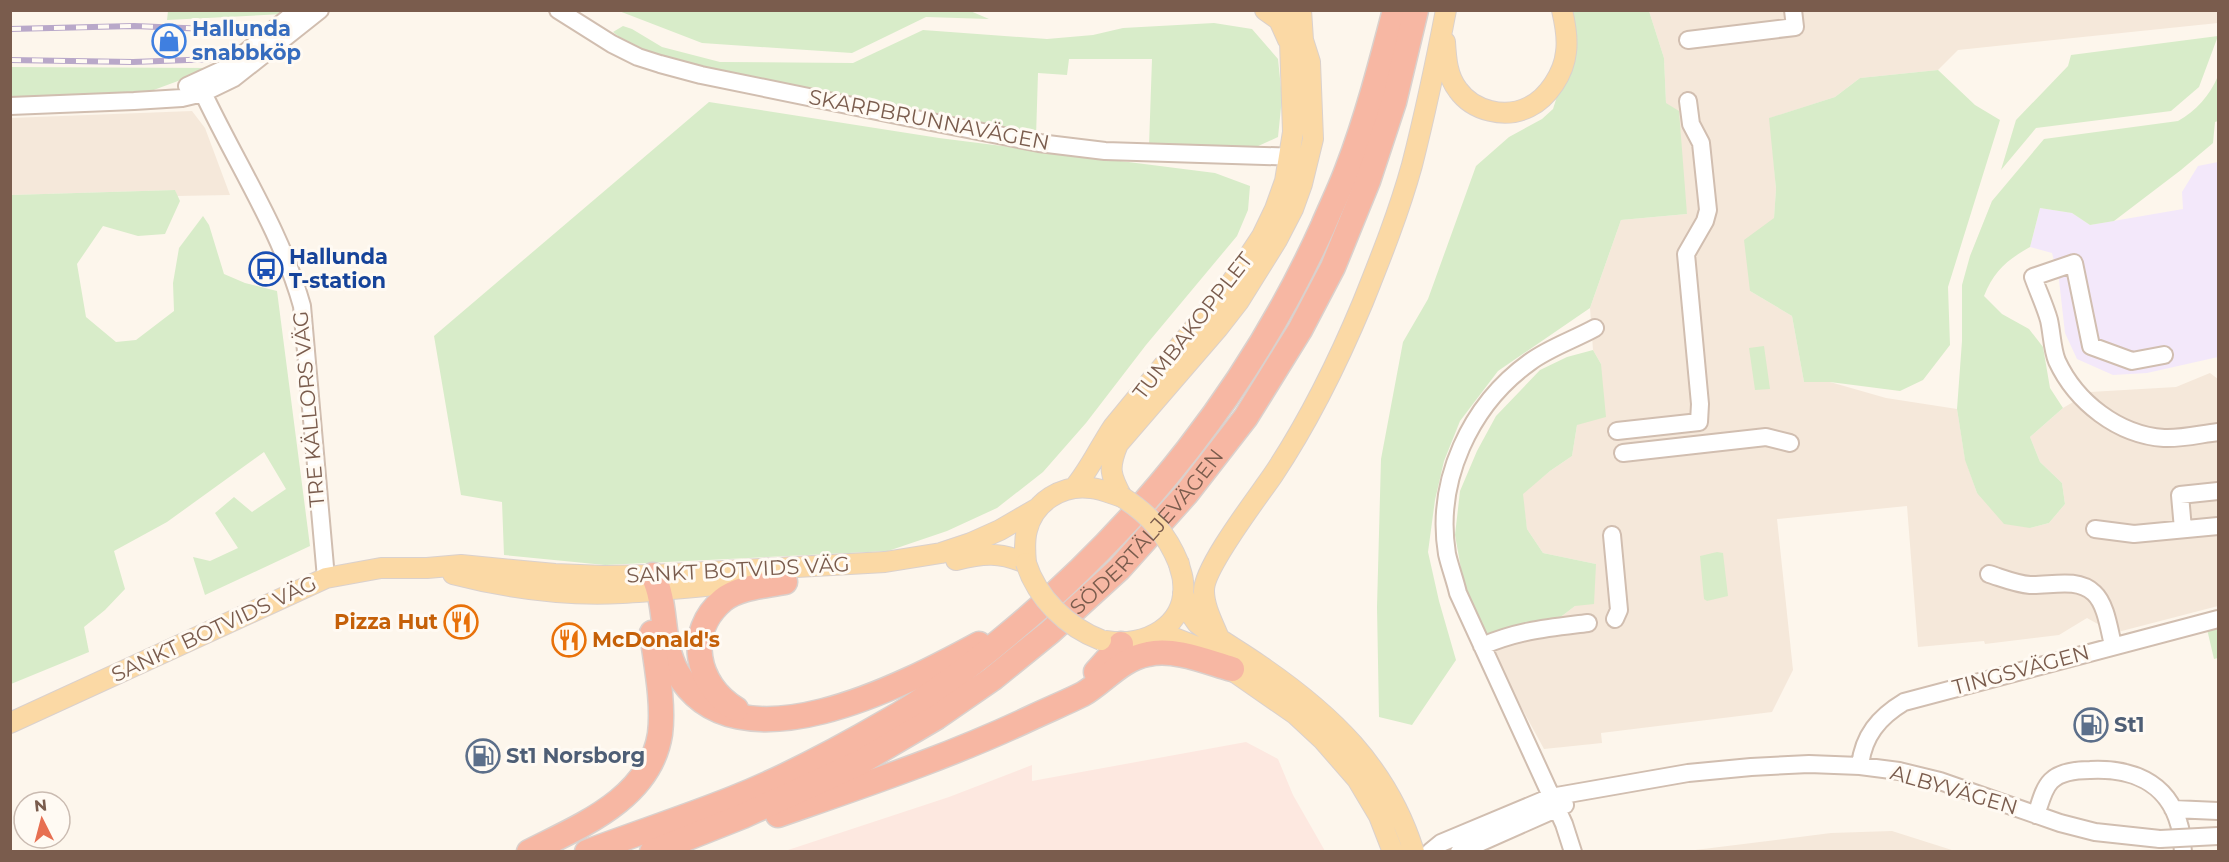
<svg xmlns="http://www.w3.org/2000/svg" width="2229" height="862" viewBox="0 0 2229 862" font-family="Montserrat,sans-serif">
<rect width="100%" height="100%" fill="#fdf6ec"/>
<!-- residential -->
<path fill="#f5e8da" d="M1649 11H2218V23L1958 50 1938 70 1860 78 1835 97 1770 118 1776 189 1774 219 1750 291 1792 316 1804 382H1830L1886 398 1957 409 1965 459 1977 493 2030 528 2049 523 2065 504 2062 483 2040 462 2030 437 2063 408 2090 392 2176 387 2210 373 2218 379V606L2114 633 2087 618 2059 635 1985 644 1984 641 1918 647 1907 506 1777 519 1793 670 1772 712 1601 733 1602 743 1544 749 1482 635 1520 624 1558 619 1575 606 1596 564 1543 553 1527 529 1522 494 1550 471 1572 456 1577 425 1601 364 1593 350 1590 308 1621 220 1687 214 1666 103 1664 58Z
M192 111 205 128 230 195 177 196 175 190 11 195 10 118Z
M1892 831 1955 851H1687L1831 833Z"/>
<!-- commercial -->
<path fill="#fde8e0" d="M1246 742 1278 759 1293 795 1325 851H785L949 797 1032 765V781Z"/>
<!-- education -->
<path fill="#f3e8fa" d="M2218 162V357L2147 373 2113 375 2077 359 2065 333 2059 280 2052 253 2030 247 2040 208 2072 213 2090 225 2183 209 2182 192 2198 166Z"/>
<!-- green -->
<path fill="#d8ecc9" d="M968 10 989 19 926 17 852 53 702 43 619 11Z
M168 11H289L284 14 167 20Z
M1569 11H1649L1664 58 1666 103 1679 111 1687 214 1621 220 1590 308 1498 371 1460 421 1444 461 1435 500 1428 552 1439 601 1456 660 1412 725 1379 717 1377 607 1381 459 1403 342 1428 299 1476 166 1509 137 1542 119 1553 109 1576 37Z
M1214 23 1252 29 1278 59 1282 98 1278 137 1256 147 1149 146 1152 59H1069L1067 75 1038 73 1036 137 863 102 641 54 613 32 623 26 632 29 662 47 720 62 853 63 923 30 1047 39 1093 35 1123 28Z
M2218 36 2199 87 2171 111 2036 128 2001 170 2016 120 2068 66 2071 55Z
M10 67 213 68 151 91 101 96 11 99Z
M1938 70 1975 105 2000 120 1948 287 1950 345 1923 380 1900 391 1830 382H1804L1792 316 1750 291 1744 240 1774 218 1776 189 1769 118 1835 97 1860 78Z
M2218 76V121L2215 122 2213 143 2181 170 2114 221 2090 225 2072 213 2040 208 2030 247C2007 260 1994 271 1984 296L2002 314 2029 329 2043 347 2050 388 2063 408 2030 437 2040 462 2062 483 2065 504 2049 523 2030 528 2004 524 1977 493 1965 460 1957 409 1962 341V285L1970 256 1992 201 2044 139 2178 121C2196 111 2210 95 2218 76Z
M709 102 939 138 1215 173 1250 186 1248 210 1237 236 1146 345 1086 423 1043 472 997 508 947 531 888 551 605 565 504 555 502 502 461 495 434 336Z
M175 190 180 201 165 234 138 236 103 226 77 264 86 317 116 342 136 340 174 311 173 283 179 248 203 216 209 225 224 274 245 283 277 291 310 546 205 595 193 557 210 561 238 548 215 513 234 497 252 512 286 489 264 452 167 522 114 551 125 589 105 610 84 627 89 652 11 684V195Z
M1764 346 1770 389 1755 390 1749 348Z
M1593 350 1601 364 1606 417 1577 425 1572 456 1550 471 1523 494 1527 529 1543 553 1596 564 1594 604 1575 606 1558 619 1520 624 1482 635 1463 580 1455 535 1460 491 1477 451 1496 416 1540 370 1567 357Z
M1717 552 1723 553 1728 596 1707 601 1704 599 1700 556Z
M2218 626V658L2214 659 2207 629Z"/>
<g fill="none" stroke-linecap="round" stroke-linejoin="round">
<defs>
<path id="minor" d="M558 10 612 44 638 57 660 64 701 75 906 117 1039 143 1105 151 1300 157
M1688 40 1795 27 1793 10
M198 82C232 157 280 227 302 306L326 578
M187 86 226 68 298 10
M10 106 134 101 182 98 203 93 234 78 320 10
M2164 355 2132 361 2091 346 2074 263 2033 277C2038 291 2045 306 2049 320 2052 333 2052 349 2057 361 2076 402 2118 435 2164 438 2181 439 2201 434 2218 432
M1617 431 1699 422 1700 404 1686 254 1705 221 1708 210 1701 143 1691 124 1688 101
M1623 453 1766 437 1790 443
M2095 529 2134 534 2218 526
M2183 529 2180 495 2218 491
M1612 535 1619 610 1615 619
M1989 574C2002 578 2016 584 2030 585 2050 586 2077 577 2094 593 2106 604 2109 629 2113 645
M1482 646C1520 630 1548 628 1588 623
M1860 766C1863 736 1879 717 1904 702L2218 619
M2173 809 2218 811
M2036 815C2040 804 2043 789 2051 781 2060 772 2077 770 2090 770 2130 768 2167 781 2179 824 2182 833 2182 843 2183 852
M1430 852 1441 843 1551 797 1688 773 1751 767 1809 764 1860 766 1899 771 1940 781 2060 823 2095 832 2160 839
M1459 852 1565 805
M1573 852 1564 824 1458 593C1455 580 1450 567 1447 554 1435 481 1470 405 1530 362 1549 348 1573 340 1595 328"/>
<path id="major" d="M1265 10 1279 20 1288 40
M1445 42C1446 58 1447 76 1458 90 1473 111 1505 119 1529 107 1548 98 1564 73 1566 52 1568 39 1565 23 1562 10
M1074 488C1090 469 1099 448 1113 427L1229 286 1262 236 1275 209 1285 181 1293 132 1289 11
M1122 497C1110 475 1108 468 1118 444L1218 328 1239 301 1277 240 1293 209 1302 184 1313 139 1310 62 1303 40 1301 10
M956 560C984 553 999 552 1026 563 1025 552 1024 541 1027 530 1034 502 1062 484 1091 488 1102 489 1112 494 1122 497
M453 574C507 588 566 596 622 593 659 591 696 586 733 584
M1183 593 1190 613 1197 623C1216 638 1238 650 1258 664 1330 713 1387 766 1414 852
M1155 636 1177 639 1200 648 1295 714 1323 740 1357 779 1379 816 1393 852
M1219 638C1213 623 1204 607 1204 591 1203 568 1258 497 1273 475 1309 421 1338 362 1363 302 1381 257 1399 212 1412 165 1425 114 1436 62 1446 10
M1107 641C1144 648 1188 626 1183 582 1183 576 1180 570 1179 564
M10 723 326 578 381 568H427L461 565 555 574 604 576 653 575 885 562 941 553 971 543 1000 530 1038 508"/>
<g id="highway">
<path d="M653 575C668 606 660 642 677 672 735 775 907 683 979 644"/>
<path d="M1096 672 1121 644"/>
<path d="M736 709C696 685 685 632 723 600 739 587 765 586 785 582"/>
<path d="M778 815C864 785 951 756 1033 717 1050 709 1067 702 1083 694 1105 681 1121 659 1148 654 1175 648 1207 662 1232 669"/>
<path d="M529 852C580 826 650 799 660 734 664 703 656 664 652 633"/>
<path d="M587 852C635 834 684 818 732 799 785 778 836 751 886 722 929 698 968 668 1006 636 1141 525 1251 386 1323 226 1331 207 1340 189 1347 170 1367 118 1381 64 1395 10"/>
<path id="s1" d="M652 852 743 816 859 763 937 717 992 679 1050 632 1119 569 1187 493 1246 417 1300 330 1333 267 1368 181 1394 102 1416 10"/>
</g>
</defs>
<!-- minor casing -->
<use href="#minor" stroke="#d1beb0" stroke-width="20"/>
<!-- major casing -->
<use href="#major" stroke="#dad1cd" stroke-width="22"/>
<!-- highway casing -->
<use href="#highway" stroke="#dad1cd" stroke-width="27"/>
<!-- minor -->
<use href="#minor" stroke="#fff" stroke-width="16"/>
<!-- major -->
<use href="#major" stroke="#fbd9a5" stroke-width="20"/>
<!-- highway -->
<use href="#highway" stroke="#f7b7a3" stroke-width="24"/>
<defs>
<path id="rail" d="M10 29 134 26 233 30
M10 60 133 62 215 59"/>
</defs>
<!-- rail casing -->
<use href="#rail" stroke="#b9a8c9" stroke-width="6"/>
<!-- rail -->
<use href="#rail" stroke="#fffaf3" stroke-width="4" stroke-dasharray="11" stroke-linecap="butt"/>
<defs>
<path id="minor-bridge" d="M2160 839 2218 836"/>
<path id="major-bridge" d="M1122 497C1149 514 1167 534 1179 564
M1026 563C1037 598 1067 627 1101 640"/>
</defs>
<!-- minor-bridge casing -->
<use href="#minor-bridge" stroke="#d1beb0" stroke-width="20" stroke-linecap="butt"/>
<!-- major-bridge casing -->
<use href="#major-bridge" stroke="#dad1cd" stroke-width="22" stroke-linecap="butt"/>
<!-- minor-bridge -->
<use href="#minor-bridge" stroke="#fff" stroke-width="16"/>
<!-- major-bridge -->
<use href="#major-bridge" stroke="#fbd9a5" stroke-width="20"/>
</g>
<!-- icons -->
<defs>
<symbol id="shop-ring" viewBox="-11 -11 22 22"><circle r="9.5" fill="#fffaf3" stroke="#3f7fe0" stroke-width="1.5"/><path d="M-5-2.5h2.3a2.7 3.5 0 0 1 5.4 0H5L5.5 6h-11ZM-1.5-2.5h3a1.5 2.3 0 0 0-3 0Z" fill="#3f7fe0"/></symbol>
<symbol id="bus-ring" viewBox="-11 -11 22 22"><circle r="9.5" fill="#fffaf3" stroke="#1a4fb4" stroke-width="1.5"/><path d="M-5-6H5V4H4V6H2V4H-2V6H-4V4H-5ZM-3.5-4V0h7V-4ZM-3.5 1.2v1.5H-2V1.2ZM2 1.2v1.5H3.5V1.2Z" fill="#1a4fb4"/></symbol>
<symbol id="restaurant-ring" viewBox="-11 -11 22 22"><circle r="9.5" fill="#fffaf3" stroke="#e8710a" stroke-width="1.5"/><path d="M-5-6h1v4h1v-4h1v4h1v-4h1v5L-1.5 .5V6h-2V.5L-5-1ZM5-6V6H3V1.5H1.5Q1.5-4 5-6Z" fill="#e8710a"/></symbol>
<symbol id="fuel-ring" viewBox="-11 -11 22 22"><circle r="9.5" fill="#fffaf3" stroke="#5c6f8a" stroke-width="1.5"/><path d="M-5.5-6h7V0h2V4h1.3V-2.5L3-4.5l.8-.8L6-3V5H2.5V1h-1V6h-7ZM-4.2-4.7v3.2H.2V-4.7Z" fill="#5c6f8a"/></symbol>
</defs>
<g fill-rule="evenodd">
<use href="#shop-ring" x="150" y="22" width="38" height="38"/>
<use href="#bus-ring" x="247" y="250" width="38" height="38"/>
<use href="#restaurant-ring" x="442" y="603" width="38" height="38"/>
<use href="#restaurant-ring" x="550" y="621" width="38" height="38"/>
<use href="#fuel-ring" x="2072" y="706" width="38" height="38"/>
<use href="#fuel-ring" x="464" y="737" width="38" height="38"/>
</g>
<g text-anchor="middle" stroke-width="6" stroke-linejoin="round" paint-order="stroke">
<!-- shop labels -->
<g font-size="21" font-weight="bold" fill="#366cbe" stroke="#fffaf3" text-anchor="start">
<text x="192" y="36">Hallunda<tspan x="192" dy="24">snabbköp</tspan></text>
</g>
<!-- street labels -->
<g font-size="21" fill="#7a5c4d" stroke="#fffaf3">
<text transform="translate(929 120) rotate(11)" y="7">SKARPBRUNNAVÄGEN</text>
<text transform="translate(1193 326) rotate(-52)" y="7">TUMBAKOPPLET</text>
<text transform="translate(309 409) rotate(-95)" y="7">TRE KÄLLORS VÄG</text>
<text dy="7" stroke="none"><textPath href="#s1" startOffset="597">SÖDERTÄLJEVÄGEN</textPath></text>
<text transform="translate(738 570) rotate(-3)" y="7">SANKT BOTVIDS VÄG</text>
<text transform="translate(214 629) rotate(-25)" y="7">SANKT BOTVIDS VÄG</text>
<text transform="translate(2021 670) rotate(-15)" y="7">TINGSVÄGEN</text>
<text transform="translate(1954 790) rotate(16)" y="7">ALBYVÄGEN</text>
</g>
<!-- transit labels -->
<g font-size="21" font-weight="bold" fill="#164399" stroke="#fffaf3" text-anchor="start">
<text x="289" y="264">Hallunda<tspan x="289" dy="24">T-station</tspan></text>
</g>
<!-- food labels -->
<g font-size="21" font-weight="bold" fill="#c56008" stroke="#fffaf3" text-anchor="end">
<text x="438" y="629">Pizza Hut</text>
<text x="592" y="647" text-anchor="start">McDonald's</text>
</g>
<!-- service labels -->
<g font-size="21" font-weight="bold" fill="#4e5e75" stroke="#fffaf3" text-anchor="start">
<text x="2114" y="732">St1</text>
<text x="506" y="763">St1 Norsborg</text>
</g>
</g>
<!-- border -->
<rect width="2229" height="862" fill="none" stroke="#7a5c4d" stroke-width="24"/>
<!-- north arrow -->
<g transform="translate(42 820) rotate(354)"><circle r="28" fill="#fffaf3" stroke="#cabbb1" stroke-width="1.5"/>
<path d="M0-4.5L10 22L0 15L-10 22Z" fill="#e76f51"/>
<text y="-9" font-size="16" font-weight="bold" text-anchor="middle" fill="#7a5c4d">N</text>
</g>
</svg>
